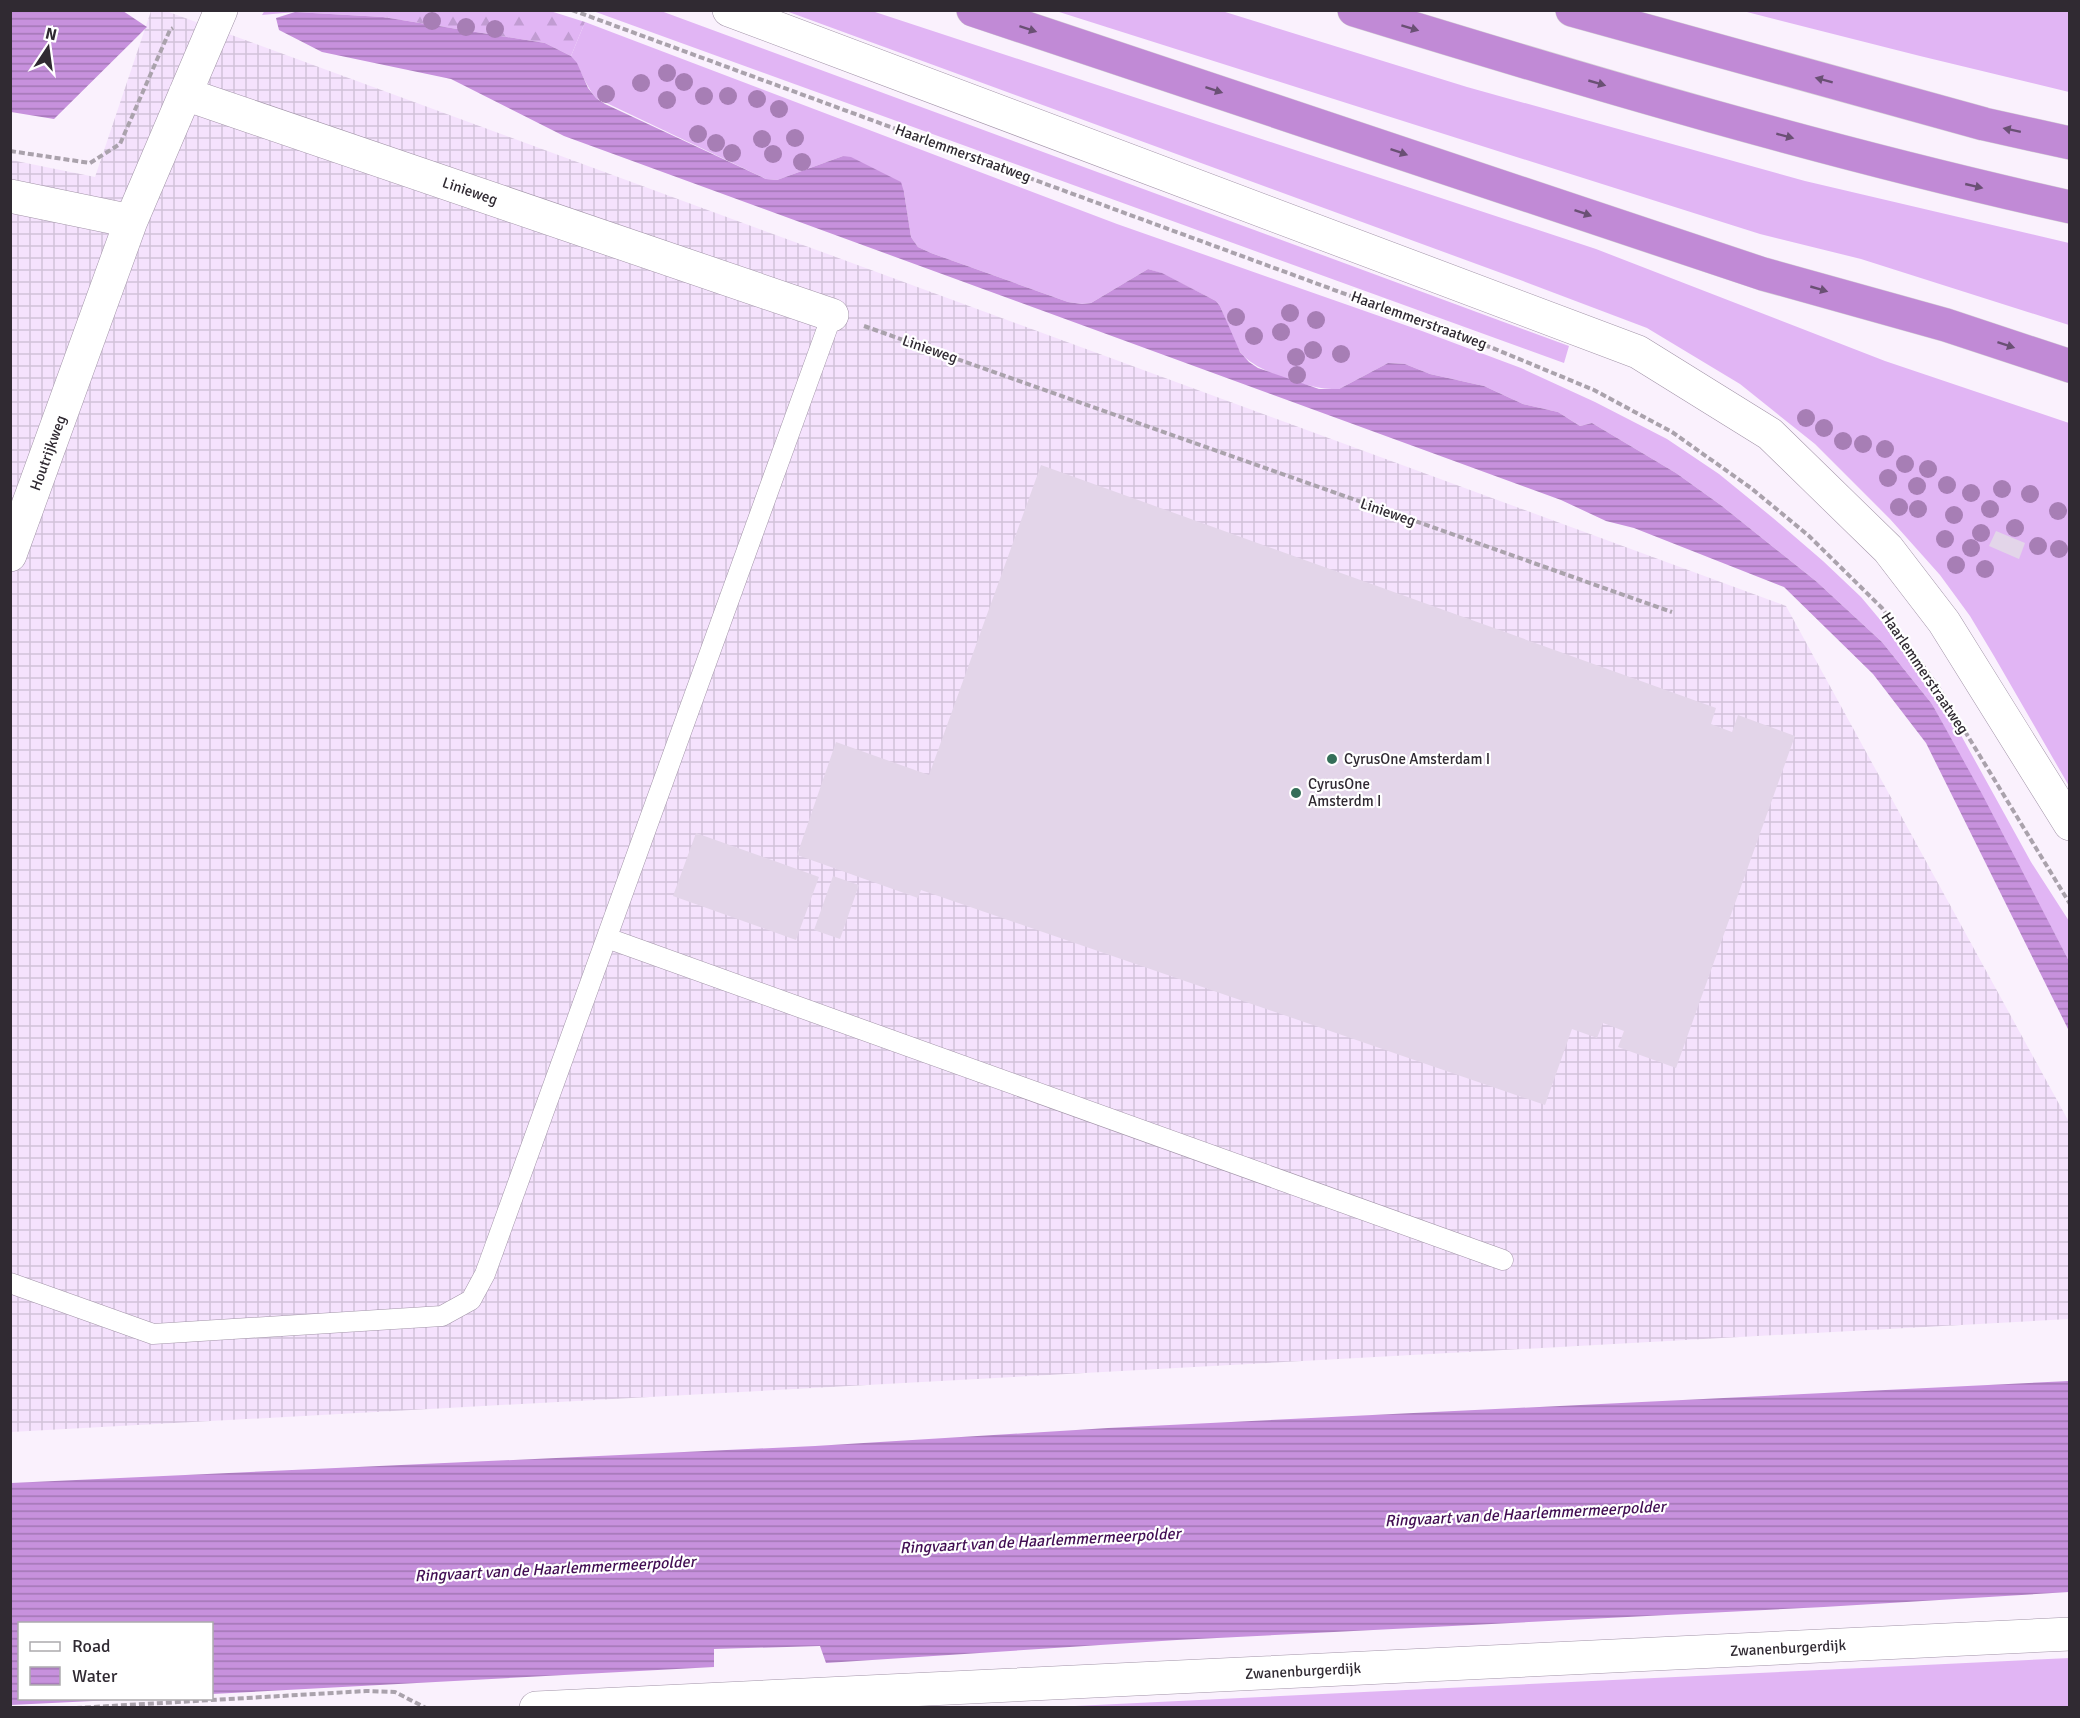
<svg xmlns="http://www.w3.org/2000/svg" width="2080" height="1718" viewBox="0 0 2080 1718" font-family="Signika,sans-serif">
<defs>
<pattern id="industrial-grid" width="8" height="8" patternUnits="userSpaceOnUse" patternTransform="scale(1.5)"><rect width="8" height="8" fill="#f5e2fd"/><path d="M0 4h8M4 0v8" fill="none" stroke="#d2c2d9"/></pattern>
<pattern id="forest-firs" width="22" height="20" patternUnits="userSpaceOnUse" patternTransform="scale(1.5)"><rect width="22" height="20" fill="#e1b5f4"/><path d="M5 1l3.5 6h-7zM16 11l3.5 6h-7z" fill="#c19cd2"/></pattern>
<pattern id="water-rules" width="6" height="5" patternUnits="userSpaceOnUse" patternTransform="scale(1.5)"><rect width="6" height="5" fill="#c791dd"/><path d="M0 2.5h6" fill="none" stroke="#a277b4"/></pattern>
</defs>
<rect width="100%" height="100%" fill="#faf1fd"/>
<!-- industrial -->
<path fill="url(#industrial-grid)" d="M151 11H166L1786 606 2069 1122V1319L11 1432V160L95 177Z"/>
<!-- grass -->
<path fill="#e1b5f4" d="M593 11H661L1569 346 1564 363Z
M786 11H872L1596 249 1885 361 2069 423V786L1994 656 1970 616 1940 575 1890 519 1815 444 1740 384 1647 328 1523 281Z
M1056 11H1222L1467 87 1805 181 2069 243V325L1861 259 1760 234Z
M1743 11H2069V92L1920 56Z
M585 22 1117 224 1422 331 1521 368 1595 402 1667 439 1719 474 1773 518 1823 561 1861 597 1882 622 1962 737 2031 862 2069 921V961L1932 704 1882 642 1817 582 1722 506 1676 473 1592 423 1580 426 1558 412 1523 404 1484 386 1430 374 1405 364 1388 363 1339 389C1315 391 1255 372 1241 353 1231 340 1227 321 1220 306L1216 301 1161 273 1148 269 1091 303 1082 304 1068 302 931 253 918 247 911 237 904 192 843 156 777 180 766 179 596 98C585 85 581 69 571 56Z
M2070 1658 2069 1708 1054 1707Z"/>
<!-- forest -->
<path fill="url(#forest-firs)" d="M265 10H547L585 22 571 56 545 43 383 17 295 12 262 15Z"/>
<!-- water -->
<path fill="url(#water-rules)" d="M10 11H123L147 27 54 119 11 112Z
M295 12 383 17 545 43 571 56 577 63 588 88 596 98 605 104 766 179 777 180 843 156 851 157 901 182 904 192 911 237 918 247 931 253 1068 302 1082 304 1091 303 1148 269 1162 273 1216 301 1220 306 1240 352 1249 362 1258 368 1319 389H1339L1388 363 1405 364 1430 374 1484 386 1523 404 1558 412 1580 426 1592 423 1676 473 1722 506 1817 582 1882 642 1932 704 1982 794 2069 961V1031L1926 743 1873 674 1784 587 1634 528 1606 521 1561 500 564 136 451 79 322 52 279 30 276 18Z
M2069 1381V1592L1824 1607 1177 1640 826 1663 820 1646 714 1649V1667L212 1694V1624H20V1698L134 1699 11 1705V1483L815 1446 1108 1428Z"/>
<!-- building -->
<path fill="#e3d5e9" d="M1041 465 1716 708 1711 724 1732 732 1738 715 1795 736 1676 1068 1618 1047 1624 1031 1603 1023 1597 1038 1572 1029 1545 1105 921 890 918 898 797 855 836 742 929 775Z
M1996 531 2025 543 2019 559 1989 546Z
M696 833 819 877 796 940 673 896Z
M833 876 859 885 840 939 814 930Z"/>
<g fill="none" stroke-linecap="round" stroke-linejoin="round">
<defs>
<path id="lane" d="M607 938 1503 1260
M10 1283 153 1334 442 1316 471 1300 485 1274 832 315"/>
<path id="street" d="M185 94 832 315
M10 196 131 221
M10 555 131 221 221 10"/>
<path id="secondary" d="M729 10 1638 352 1770 434 1888 549 1944 622 2070 824
M536 1708 2070 1634"/>
<path id="highway" d="M973 10 1763 274 1946 325 2070 366
M1354 10C1591 83 1828 153 2070 207
M1572 10 1984 124 2070 143"/>
</defs>
<!-- lane casing -->
<use href="#lane" stroke="#a294a8" stroke-width="21"/>
<!-- street casing -->
<use href="#street" stroke="#a294a8" stroke-width="34"/>
<!-- secondary casing -->
<use href="#secondary" stroke="#a294a8" stroke-width="34"/>
<!-- highway casing -->
<use href="#highway" stroke="#d6d4d6" stroke-width="34"/>
<!-- path -->
<path stroke="#aaa2ac" stroke-width="4" stroke-dasharray="6 3" stroke-linecap="butt" d="M572 10 1495 349 1594 390 1672 432 1751 488 1809 536 1882 608 1938 687 2070 904
M10 151 90 163 120 144 170 30 173 28
M864 326 1672 612
M76 1708 366 1691 395 1692 426 1708"/>
<!-- lane -->
<use href="#lane" stroke="#fff" stroke-width="20"/>
<!-- street -->
<use href="#street" stroke="#fff" stroke-width="33"/>
<!-- secondary -->
<use href="#secondary" stroke="#fff" stroke-width="33"/>
<!-- highway -->
<use href="#highway" stroke="#c18ad6" stroke-width="33"/>
</g>
<!-- trees -->
<g fill="#a77eb5">
<circle cx="432" cy="21" r="9"/>
<circle cx="466" cy="27" r="9"/>
<circle cx="495" cy="29" r="9"/>
<circle cx="667" cy="73" r="9"/>
<circle cx="684" cy="82" r="9"/>
<circle cx="641" cy="83" r="9"/>
<circle cx="606" cy="94" r="9"/>
<circle cx="704" cy="96" r="9"/>
<circle cx="728" cy="96" r="9"/>
<circle cx="757" cy="99" r="9"/>
<circle cx="667" cy="100" r="9"/>
<circle cx="779" cy="109" r="9"/>
<circle cx="698" cy="134" r="9"/>
<circle cx="795" cy="138" r="9"/>
<circle cx="762" cy="139" r="9"/>
<circle cx="716" cy="143" r="9"/>
<circle cx="732" cy="153" r="9"/>
<circle cx="773" cy="154" r="9"/>
<circle cx="802" cy="162" r="9"/>
<circle cx="1290" cy="313" r="9"/>
<circle cx="1236" cy="317" r="9"/>
<circle cx="1316" cy="320" r="9"/>
<circle cx="1281" cy="332" r="9"/>
<circle cx="1254" cy="336" r="9"/>
<circle cx="1313" cy="350" r="9"/>
<circle cx="1341" cy="354" r="9"/>
<circle cx="1296" cy="357" r="9"/>
<circle cx="1297" cy="375" r="9"/>
<circle cx="1806" cy="418" r="9"/>
<circle cx="1824" cy="428" r="9"/>
<circle cx="1843" cy="441" r="9"/>
<circle cx="1863" cy="444" r="9"/>
<circle cx="1885" cy="449" r="9"/>
<circle cx="1905" cy="464" r="9"/>
<circle cx="1928" cy="469" r="9"/>
<circle cx="1888" cy="478" r="9"/>
<circle cx="1947" cy="485" r="9"/>
<circle cx="1917" cy="486" r="9"/>
<circle cx="2002" cy="489" r="9"/>
<circle cx="1971" cy="493" r="9"/>
<circle cx="2030" cy="494" r="9"/>
<circle cx="1899" cy="507" r="9"/>
<circle cx="1918" cy="509" r="9"/>
<circle cx="1990" cy="509" r="9"/>
<circle cx="2058" cy="511" r="9"/>
<circle cx="1954" cy="515" r="9"/>
<circle cx="2015" cy="528" r="9"/>
<circle cx="1981" cy="533" r="9"/>
<circle cx="1945" cy="539" r="9"/>
<circle cx="2038" cy="546" r="9"/>
<circle cx="1971" cy="548" r="9"/>
<circle cx="2059" cy="549" r="9"/>
<circle cx="1956" cy="565" r="9"/>
<circle cx="1985" cy="569" r="9"/>
</g>
<!-- one-way arrows -->
<defs><path id="oneway-solid" d="M-6-.8H1V-3.2L6.5 0L1 3.2V.8H-6Z" transform="scale(1.5)"/></defs>
<g fill="#6a5074">
<use href="#oneway-solid" transform="translate(1410 28) rotate(17)"/>
<use href="#oneway-solid" transform="translate(1028 29) rotate(18)"/>
<use href="#oneway-solid" transform="translate(1824 80) rotate(-165)"/>
<use href="#oneway-solid" transform="translate(1597 83) rotate(16)"/>
<use href="#oneway-solid" transform="translate(1214 90) rotate(18)"/>
<use href="#oneway-solid" transform="translate(2012 130) rotate(-168)"/>
<use href="#oneway-solid" transform="translate(1785 136) rotate(15)"/>
<use href="#oneway-solid" transform="translate(1399 152) rotate(19)"/>
<use href="#oneway-solid" transform="translate(1974 186) rotate(13)"/>
<use href="#oneway-solid" transform="translate(1583 213) rotate(19)"/>
<use href="#oneway-solid" transform="translate(1819 289) rotate(16)"/>
<use href="#oneway-solid" transform="translate(2006 345) rotate(18)"/>
</g>
<!-- markers -->
<g fill="#346e58" stroke="#fff" stroke-width="2">
<circle cx="1332" cy="759" r="6"/>
<circle cx="1296" cy="793" r="6"/>
</g>
<g text-anchor="middle" stroke-width="4.5" stroke-linejoin="round" paint-order="stroke">
<!-- street labels -->
<g font-size="15" fill="#302a32" stroke="#fff">
<text transform="translate(963 153) rotate(20)" y="5">Haarlemmerstraatweg</text>
<text transform="translate(470 191) rotate(19)" y="5">Linieweg</text>
<text transform="translate(1419 320) rotate(20)" y="5">Haarlemmerstraatweg</text>
<text transform="translate(930 349) rotate(19)" y="5">Linieweg</text>
<text transform="translate(48 453) rotate(-70)" y="5">Houtrijkweg</text>
<text transform="translate(1388 512) rotate(19)" y="5">Linieweg</text>
<text transform="translate(1925 673) rotate(56)" y="5">Haarlemmerstraatweg</text>
<text transform="translate(1788 1648) rotate(-3)" y="5">Zwanenburgerdijk</text>
<text transform="translate(1303 1671) rotate(-3)" y="5">Zwanenburgerdijk</text>
</g>
<!-- poi labels -->
<g font-size="15" fill="#302a32" stroke="#fff" text-anchor="start">
<text x="1344" y="764">CyrusOne Amsterdam I</text>
<text x="1308" y="789">CyrusOne<tspan x="1308" dy="17">Amsterdm I</tspan></text>
</g>
<!-- water labels -->
<g font-size="16" font-style="italic" fill="#410d52" stroke="#fff">
<text transform="translate(1525 1513) rotate(-3)" y="6">Ringvaart van de Haarlemmermeerpolder</text>
<text transform="translate(1040 1540) rotate(-3)" y="6">Ringvaart van de Haarlemmermeerpolder</text>
<text transform="translate(555 1568) rotate(-3)" y="6">Ringvaart van de Haarlemmermeerpolder</text>
</g>
</g>
<!-- border -->
<rect width="2080" height="1718" fill="none" stroke="#302a32" stroke-width="24"/>
<!-- legend -->
<rect x="18" y="1622" width="195" height="78" fill="#ffffff" stroke="#acaaad" stroke-width="1.5"/>
<rect x="30" y="1642" width="30" height="9" fill="#ffffff" stroke="#acaaad" stroke-width="1.5"/>
<text x="72" y="1652" font-size="18" fill="#302a32">Road</text>
<rect x="30" y="1667" width="30" height="18" fill="url(#water-rules)" stroke="#acaaad" stroke-width="1.5"/>
<text x="72" y="1682" font-size="18" fill="#302a32">Water</text>
<!-- north arrow -->
<g transform="translate(48 48) rotate(13)" stroke="#ffffff" stroke-width="4.5" paint-order="stroke">
<path d="M0-4.5L10 22L0 15L-10 22Z" fill="#302a32"/>
<text y="-9" font-size="16" font-weight="bold" text-anchor="middle" fill="#302a32">N</text>
</g>
</svg>
